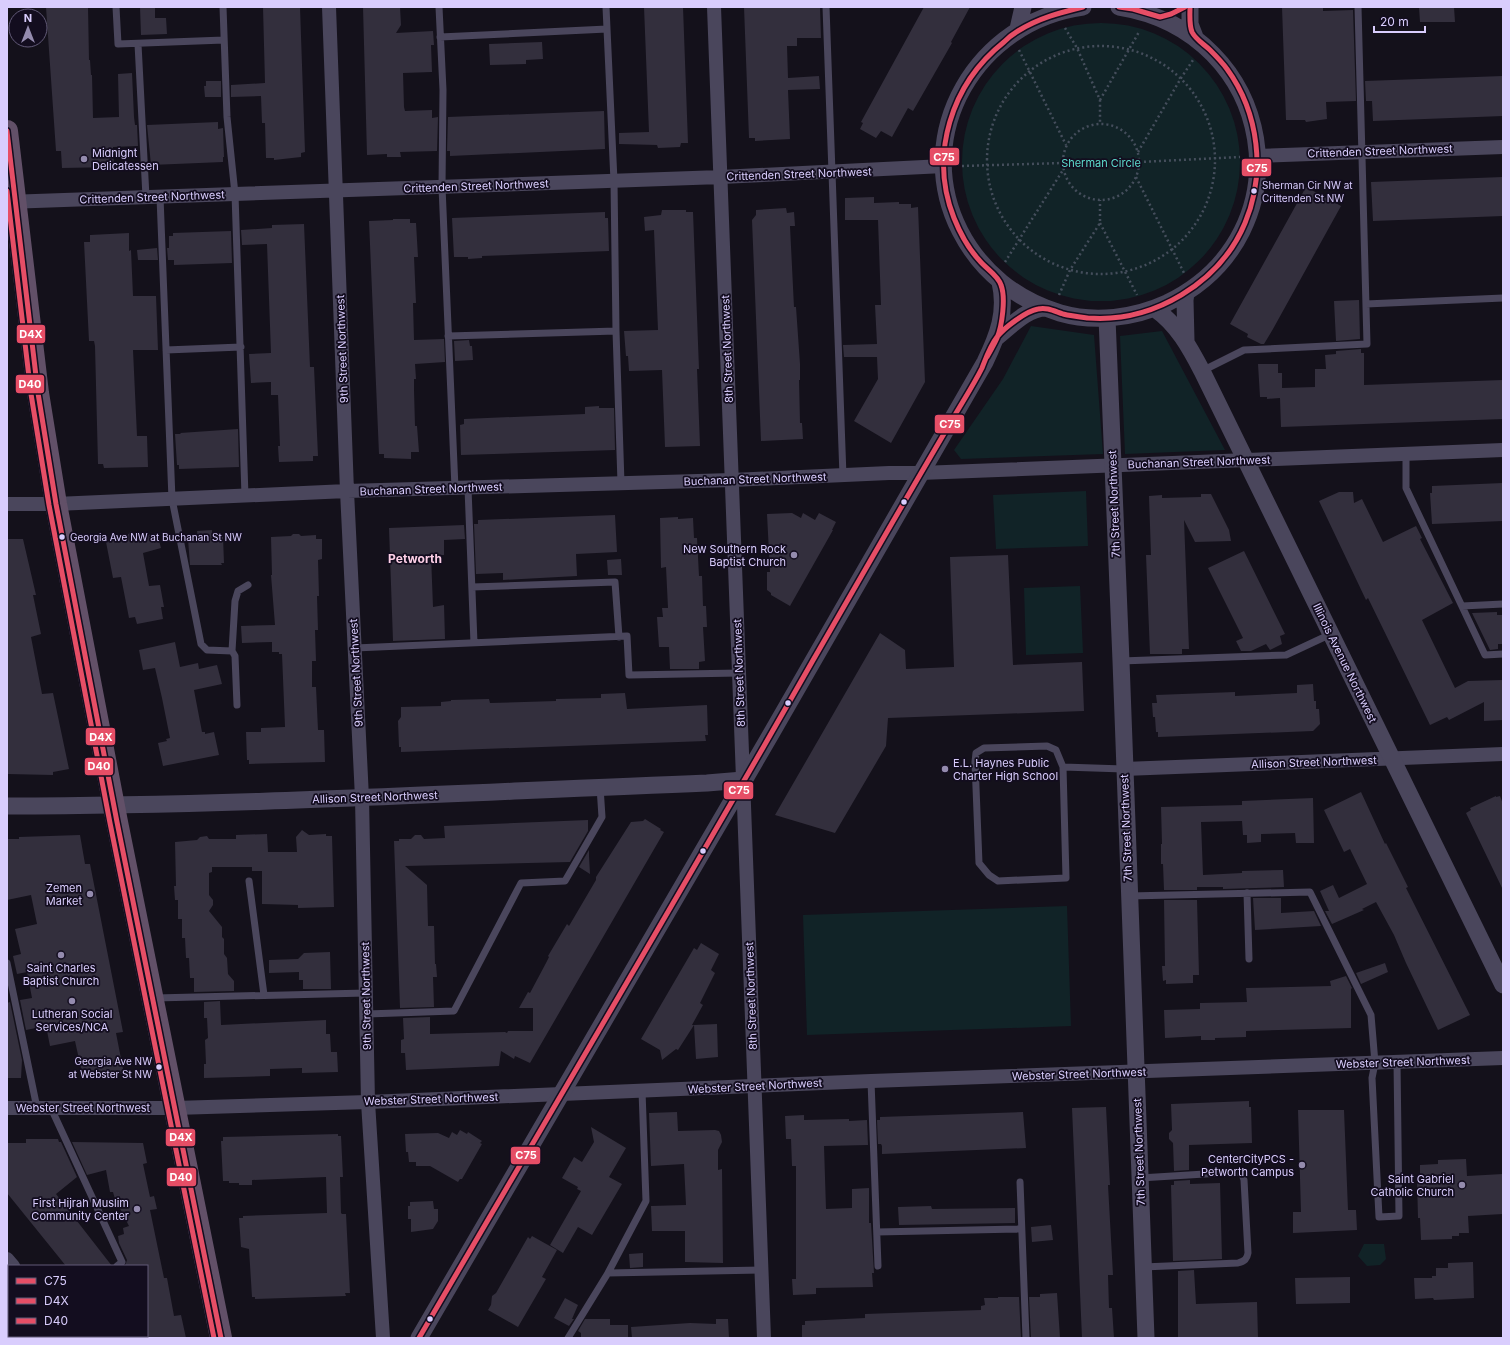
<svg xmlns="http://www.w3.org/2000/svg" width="1510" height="1345" viewBox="0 0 1510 1345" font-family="Inter,sans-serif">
<rect width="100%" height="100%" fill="#14111b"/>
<!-- green -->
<path fill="#112327" d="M962 162a139 139 0 1 1 278 0a139 139 0 1 1-278 0Z
M1031 326 1094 335 1103 454 961 459 954 450 1003 379Z
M1162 331 1225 450 1125 454 1120 336Z
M1086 491 1088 546 996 549 993 495Z
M1080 586 1083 653 1026 655 1024 588Z
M1067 906 1071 1026 807 1035 803 915Z
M1364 1244H1384L1386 1259 1380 1265 1367 1266 1358 1256Z"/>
<!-- building -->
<path fill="#332f3d" d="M46 7H88L89 60H90L91 75H92L93 118 119 117 118 74 132 73 134 117 135 125H137L138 146 113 147 114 167 62 168 61 151H56Z
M140 7H155V18H166L167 34 141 35Z
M263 7H300L305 152 301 153V157L274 160V158H266L265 123H262L261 96 231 97V85L265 83Z
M363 7H400L401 25 396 33 433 31 434 45H431L432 72 403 73 404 107 405 111 432 110V118L438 117 437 151 400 152 401 157H387V154L367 155Z
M644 7H683L688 143H681L680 147 658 148 657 145 619 144V133L649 132Z
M744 7H820L821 38H797V46H787L788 78 819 76 820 89 788 90 790 139 755 141V138H749Z
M924 7H970L951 42 952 43 913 111 908 108 892 137 881 131 876 138 860 129 863 123 861 122Z
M1282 7H1323V11L1353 10 1356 101 1326 102 1327 119 1306 122 1305 120H1286Z
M1419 7H1454L1455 22H1420Z
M542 42 543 59 526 60V64L490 65 489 44Z
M1503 76V116L1373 121 1372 101H1366L1365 81Z
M206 81H221V97H205L204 86H206Z
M604 111 605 149 450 156V151H447L448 117Z
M218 122V129L223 128 224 157H223V162L151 165 147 125Z
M1503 177V216L1373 221 1371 182Z
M1306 187 1341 206 1273 329 1264 344H1261L1247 337 1248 334 1230 324Z
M874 197V203L899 202V204H911V208L918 207 925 382 891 443 854 421 878 379 877 357H844L843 345 877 344 875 305H881L878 220H845V198Z
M786 208 787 213 794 212 795 226H790L794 307H796L800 364V380H799L800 423H802L803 439 761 441 752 220 756 215V210Z
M662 210H686V212H693L699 369H697L700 446 665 447 662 370 629 371 628 356H626L624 331 658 330 654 230 645 231 644 217 661 215Z
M605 212V218H608L609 251 482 256V258L468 259V257H454L452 218Z
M393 219H410V223H416L418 257H414L416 303H413L414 340 444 339 445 362 415 364 416 379H414V390L415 426H417L419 452H411V459L384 458V454H379L369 221 393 220Z
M304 224 310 367H314L318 456H313V461L279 462 278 446H280L278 395H271V382L251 383 249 354 271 353 267 244 242 245 241 230 272 228V225Z
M231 231 232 263 174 265V260H168L167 248H169V236H173V233Z
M129 233V251L131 250 133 296H156L158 350H133L137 436H147L148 467 104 468 103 464H98L95 346 94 341H89L84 242H90V235Z
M157 248 158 260H138L137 250Z
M1359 300 1360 339 1336 341 1334 301Z
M469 340 470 346H472L473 360 455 361 454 341Z
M1361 349V353H1364V385L1503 380V419L1281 427 1280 398 1267 399V397H1260L1258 364H1278V373H1282V388L1315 387V369H1326L1325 355 1336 354V351Z
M599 406V408H614L615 450 461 455 460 425 464 424V419L585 414V407Z
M238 429 239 467 179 469V465H177L175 434H181L180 433Z
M1503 483V521L1432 524 1430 493H1432V486Z
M1339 492H1353L1354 503 1362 499 1383 542 1416 526 1422 538 1420 539 1453 603 1422 620 1455 688 1468 681 1503 680V720L1484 721V702L1449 720 1447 717 1430 725 1368 598 1366 600 1319 501Z
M1201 494H1211L1229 530 1231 541 1195 542 1184 520 1189 649H1182V654H1150L1146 555H1151L1149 496 1162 495V498L1201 497Z
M792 513 801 518 803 513 815 520 819 513 836 522 832 530H833L790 606 771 595V593L767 590V572H770L767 514Z
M615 515 617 552 576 554 577 576 503 580V573L476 574 474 524H478V520Z
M678 517V519L693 518 694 538H697L699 576H702L703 606H706L707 627H703L705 661 699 662V669H670L669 647H659L657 617H663L662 608H668L666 567 661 568 660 518Z
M464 525 465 539 444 540V555H431L433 607 444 605 445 639 393 641 389 528Z
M212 530V537H223L224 563H221L222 565H190L188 539H198L197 531Z
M131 531 139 537 157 533 161 548 143 553 149 586 160 585 164 607H161L163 619 137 624 135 617 129 618 121 577 113 578 106 542 126 537Z
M293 534H299L301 536 316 535V539H322V559L318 560 319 596H317L318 630H315L316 661H312V687H316L318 730H324L325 762 249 764V760H247L246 732H261V728L285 727 282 654H279V652H272V642L242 643 241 626 275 625 271 575H272L271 537 291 536Z
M7 539H23L36 595H33L41 634 31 637 42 694 53 693 69 769 53 772V775L7 774Z
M1244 551 1285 634 1280 636 1282 644 1270 650 1266 644 1251 651H1241L1236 641 1243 638 1208 568Z
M1008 555 1013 665 1082 662 1084 711 888 718 886 746 835 833 775 815 880 633 905 650 906 669 954 667 950 557Z
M621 559 622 575H608L607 560Z
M1497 612V615H1503V644H1498V649L1490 650 1472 613Z
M175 642 180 667 198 663 199 669 217 665 222 684 194 690 202 732H205V734L214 732 219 755 163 766 158 743 167 741 166 739 170 738 162 698 155 668 143 670 139 650Z
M1313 684 1314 701H1316V709H1319L1320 724 1313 731 1158 737V732H1156L1155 717H1153L1152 703H1157L1156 695 1235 692V696L1297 693V685Z
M625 693 627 709 707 705 708 735H705L706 741 401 752V747H399L398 721 401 717V707L441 706V702L451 701V700L489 699 490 703 556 701V699L601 698V694Z
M1361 792 1385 844 1386 843 1408 887 1406 888 1470 1015 1438 1030 1406 963 1394 935 1376 902 1362 909 1364 910 1332 924 1325 911H1329L1320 891 1333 885 1339 898 1367 884 1350 849 1344 852 1324 810Z
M1496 796V797L1500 796 1503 804V890L1466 813 1471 810 1470 808Z
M1313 798 1314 843H1296L1295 833 1261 834V842L1247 843V835H1243L1242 821 1201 822 1203 875 1242 873V871L1283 870 1284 887 1223 889V887H1197V890H1164L1163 864H1161V844H1162L1161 807 1242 805V801Z
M645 819 661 829 660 830 664 832 530 1063 515 1056 514 1059 501 1051 499 1066 406 1070 405 1053H401V1040L404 1039 403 1018 430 1017V1034L505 1032 507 1033 508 1031H533V1008H519L528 992 530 993 546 963 549 957 548 956 567 924 569 926 596 880V877L631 822 643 821Z
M588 820V831L570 862 405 866 427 885 428 926H434L435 964H436L437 977H433L434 1007 400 1008 394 841H399V839H411L415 835H421L424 839 445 838 444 826Z
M302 830 309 835 326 834V836H332L334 907 298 908V905L262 904V871H252V867H212V872L209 873V895L213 900V905L209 911 222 927V937L224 939V954L227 958 228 974 234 981V991L194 992V978H190L189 958H186L185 938H182V919H178V900H175L174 886H176L175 842 197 840 200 837 207 836 209 839H236V835L267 834 268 852H297L296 837Z
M80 835 85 864H90L123 1032 116 1033 124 1074 82 1073 75 1041 50 1046 46 1026 26 1030 20 1000 32 998 27 972 17 974 13 956 21 954 15 929 37 924 31 895 7 900V839H19V837Z
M589 850V856L590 874 579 867Z
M1253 898H1281V913L1314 911 1321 926 1255 930Z
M1164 900H1197L1199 975H1193V983L1166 984V980L1163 981 1162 966H1165Z
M701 943 719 954 711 970 715 973 700 1003 703 1005 692 1025H694L678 1050 676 1049 662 1060 660 1050 641 1039 694 948 697 950Z
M330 952 331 989H303V980H299V972L269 973V960L298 959 304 953Z
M1385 963 1388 972 1361 984 1356 973Z
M1346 976 1352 988 1351 989V1028L1246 1031V1037L1215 1038V1040H1201V1036L1165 1038 1164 1010 1200 1009V1003L1247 1002 1246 988 1331 986 1330 981Z
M220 1001 221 1025 326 1020V1034H330L331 1052H337L338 1072 302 1073V1068L270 1069V1076L204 1078V1064H206L205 1040 208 1038 207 1018H204V1002Z
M10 1002 22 1060 21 1078H7V1003Z
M717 1024 718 1057 696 1059 694 1025Z
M1249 1101V1107H1251L1252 1143 1189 1145V1170L1174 1171 1173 1143 1169 1139V1133L1172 1130 1171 1104Z
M1106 1107 1109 1166 1110 1185H1108L1113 1275H1108L1109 1308H1112L1114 1338H1082L1072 1108Z
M1298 1110H1344L1348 1210H1356L1357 1230 1293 1233V1212H1301Z
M677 1112 678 1131 715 1130 719 1131 721 1135 722 1142 718 1150V1170L722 1169 723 1263 685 1262V1231H652L651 1206 686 1205 684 1164 651 1166 649 1113Z
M1023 1112 1026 1148 882 1154V1146L881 1144H878L877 1120H880V1117Z
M804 1115V1120L849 1119V1121L867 1120 868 1145 824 1146 826 1209 852 1208V1189L869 1188V1223H871L874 1273H872L873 1287 816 1288V1294L793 1295 792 1279H796V1166H792L791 1139H786L785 1116Z
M591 1127 626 1148 609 1177 622 1184 592 1235 578 1227 563 1253 550 1245 581 1191 577 1189 578 1187 562 1178 574 1157 582 1162 594 1142Z
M460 1130 467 1134 468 1132 482 1141 480 1143 482 1144 462 1179H460L458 1182 430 1166H416V1162H409L408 1152H406L405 1134 438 1133 449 1138 452 1132 457 1135Z
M338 1134V1136H341L343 1177H340L341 1213 342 1214H346L350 1293H345L346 1296 255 1299V1297H252L249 1249 241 1247 239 1218H243V1216L327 1213 326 1177 252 1180V1185H239V1183H229V1181H223L221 1141H223V1137Z
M26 1139H58L59 1142H61L77 1177 56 1194 112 1266H66L7 1193V1143H26Z
M72 1142 143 1143 147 1163 143 1164 150 1197 154 1196 157 1209 150 1210 164 1278H167L174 1316 181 1315 186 1338H147V1266H125L127 1260 119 1243 118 1236 124 1234 123 1228 129 1226 115 1199 113 1192H110L106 1170 87 1175Z
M1466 1159 1467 1176 1503 1174V1214L1468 1216 1469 1233H1459V1236H1452V1239L1421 1240 1420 1218H1418L1417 1179H1420V1165L1438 1164V1160Z
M1190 1180V1184L1220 1183 1222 1259 1173 1261 1171 1185H1174V1181Z
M433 1201 434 1209H438V1221L433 1229 411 1232V1219H408V1206H410V1202Z
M931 1206 932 1209 1015 1208V1223L899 1225 898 1207Z
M1051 1225 1053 1240 1032 1242 1031 1227Z
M532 1236 557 1250 542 1277 546 1279 518 1327 488 1310 491 1305 492 1296 496 1293 528 1237 530 1239Z
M643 1253V1267L630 1268 629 1254Z
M1473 1262 1474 1298 1434 1300 1433 1298 1415 1299 1414 1278H1432V1276H1436V1268H1448V1263Z
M1194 1270 1196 1304 1257 1302 1258 1338H1178V1271Z
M1350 1277V1303L1296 1304 1295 1278Z
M1057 1293 1060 1338H1031L1029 1297H1040V1294Z
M998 1297H1019L1021 1338H802V1325H805V1321L865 1318V1314L981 1310V1306L985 1305 984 1298H998Z
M565 1298 578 1305 572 1319H574L569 1326 554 1318Z
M585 1319H610V1325H628V1338H581V1333L578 1331Z
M716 1319H728L729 1338H632L631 1327 690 1323 716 1324Z"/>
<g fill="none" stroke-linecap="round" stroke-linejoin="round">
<!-- path -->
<path stroke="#454e5c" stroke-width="2.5" stroke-dasharray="2 3" stroke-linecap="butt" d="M1065 28 1077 48 1100 100V124
M987 160a114 114 0 1 1 228 0a114 114 0 1 1-228 0Z
M1019 50 1066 145
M1100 100 1139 32
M1063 162a38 38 0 1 1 76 0a38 38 0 1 1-76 0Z
M1138 152 1181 78 1193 60
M1139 162 1240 157
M962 166 1063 163
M1136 177 1184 273
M1100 223 1137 295
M1005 262 1063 170
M1059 295 1070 270 1100 223V200"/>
<!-- service -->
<path stroke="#4a465c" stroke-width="7" d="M116 7 118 44 224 40
M223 7 227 117 235 194 245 496
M439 7 443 90 442 187 455 488
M606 7 614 181 616 331 621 483
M826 7 843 476
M440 37 607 29
M138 44 146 197
M160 197 172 499 201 644 207 650 232 651 235 656 237 705
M1366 304 1503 298
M448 336 616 331
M166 350 241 347
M1202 371 1244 350 1367 344 1358 7
M1406 454V488L1485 655 1503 654
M468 488 474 643
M472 587 615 582 619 637
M1462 606 1503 604
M355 648 627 636 629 675 739 673
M232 651 235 601 238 591 248 585
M1121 661 1286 655 1331 634
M1047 746 1056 750 1063 767 1066 878 998 881 989 875 979 863 975 762 976 753 984 748Z
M1063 767 1124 769
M249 881 264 995
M1247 893 1249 959
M1129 896 1310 892 1371 1015 1375 1063 1372 1078 1379 1217 1399 1216 1397 1062
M7 963 37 1108
M155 998 366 993
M367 1014 454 1011 521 883 565 881 602 817 600 787
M871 1081 878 1266
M51 1108 122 1262 117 1266
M1140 1178 1237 1172 1242 1174 1244 1180 1248 1253C1247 1259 1245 1261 1238 1263L1143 1267
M1020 1182 1026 1338
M877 1232 1021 1229
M608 1273 761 1270
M7 1307 9 1306
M568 1338 608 1273 646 1201 642 1091"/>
<!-- minor -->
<path stroke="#4a465c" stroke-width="14" d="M329 7 347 491 362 798 368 1102 383 1338
M714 7 764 1338
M1257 156 1503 147
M7 202 721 177 944 166
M7 504H56L347 491 732 480 889 473H920L1503 450
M1124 769 1503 754
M7 1108H175L368 1102 871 1081 1503 1058
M7 1259 13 1266
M68 1336 70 1338"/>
<!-- tertiary -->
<path stroke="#4a465c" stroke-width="17" d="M1083 7C978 21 910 133 960 231 981 272 1017 300 1060 313 1095 323 1134 318 1167 303 1310 234 1276 32 1119 7
M1190 7V24L1195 37
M1018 29 1023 7
M1155 309C1177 324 1190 348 1202 371L1503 985
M1107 318 1121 661 1146 1338
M997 337C1011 326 1027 308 1046 308
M1186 341 1185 300 1186 293
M7 806C240 806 473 792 707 783L743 780
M419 1338 771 734 985 362C998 335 1007 312 1000 282"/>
<!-- trunk -->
<path stroke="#625068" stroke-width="22" d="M7 131 38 393 56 504 117 822 221 1338"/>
<defs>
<path id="bus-1" d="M1119 7 1133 9 1160 17 1171 14 1185 7
M987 357C990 351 994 345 997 338 1002 326 1006 298 1001 285 998 275 985 268 979 260 968 248 960 233 954 218 929 155 951 84 1004 42 1008 38 1013 34 1018 31 1039 18 1059 13 1083 7
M419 1338C550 1113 683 889 812 662 857 584 902 505 948 427 959 407 972 388 982 368 986 358 990 346 997 337 1004 328 1026 311 1038 309 1047 307 1054 311 1063 314 1071 316 1080 317 1088 318 1153 323 1220 283 1245 223 1266 173 1259 113 1227 69 1222 62 1216 56 1210 50 1204 44 1196 40 1192 32 1189 25 1190 15 1190 7"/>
<path id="bus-2" d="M7 131 38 393 56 504 117 822 221 1338"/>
<path id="bus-3" d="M7 191 31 394 49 505 110 823 214 1338"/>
</defs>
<!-- bus-1 casing -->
<use href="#bus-1" stroke="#130d1f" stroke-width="8"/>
<!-- bus-2 casing -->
<use href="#bus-2" stroke="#130d1f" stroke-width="8"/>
<!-- bus-3 casing -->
<use href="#bus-3" stroke="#130d1f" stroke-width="8"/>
<!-- bus-1 -->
<use href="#bus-1" stroke="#e64e66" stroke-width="5"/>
<!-- bus-2 -->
<use href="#bus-2" stroke="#e64e66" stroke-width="5"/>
<!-- bus-3 -->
<use href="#bus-3" stroke="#e64e66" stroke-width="5"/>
</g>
<!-- markers -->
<g fill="#948bae" stroke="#130d1f" stroke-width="1.5">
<circle cx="84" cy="159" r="4"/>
<circle cx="794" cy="555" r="4"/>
<circle cx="945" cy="769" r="4"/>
<circle cx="90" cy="894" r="4"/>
<circle cx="61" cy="955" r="4"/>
<circle cx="72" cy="1001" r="4"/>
<circle cx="1302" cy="1165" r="4"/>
<circle cx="1462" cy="1185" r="4"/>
<circle cx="137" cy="1209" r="4"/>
</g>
<g fill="#d9cdfd" stroke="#130d1f" stroke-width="1.5">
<circle cx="1254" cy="191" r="3.5"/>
<circle cx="904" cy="502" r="3.5"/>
<circle cx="62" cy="537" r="3.5"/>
<circle cx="788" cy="703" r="3.5"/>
<circle cx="703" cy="851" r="3.5"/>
<circle cx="159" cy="1067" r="3.5"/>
<circle cx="430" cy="1319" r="3.5"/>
</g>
<g text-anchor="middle" stroke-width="3.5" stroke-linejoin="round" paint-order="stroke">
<!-- bus labels -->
<g font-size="10" fill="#d9cdfd" stroke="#130d1f" text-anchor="start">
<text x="1262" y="189">Sherman Cir NW at<tspan x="1262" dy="13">Crittenden St NW</tspan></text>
<text x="70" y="541">Georgia Ave NW at Buchanan St NW</text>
<text x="152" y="1065" text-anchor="end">Georgia Ave NW<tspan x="152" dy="13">at Webster St NW</tspan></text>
</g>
<!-- street labels -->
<g font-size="11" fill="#d9cdfd" stroke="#130d1f">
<text transform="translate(1380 151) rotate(-2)" y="4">Crittenden Street Northwest</text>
<text transform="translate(799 174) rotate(-2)" y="4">Crittenden Street Northwest</text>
<text transform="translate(476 186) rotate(-2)" y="4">Crittenden Street Northwest</text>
<text transform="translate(152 197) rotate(-2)" y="4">Crittenden Street Northwest</text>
<text transform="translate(342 349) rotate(-92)" y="4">9th Street Northwest</text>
<text transform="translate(727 349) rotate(-92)" y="4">8th Street Northwest</text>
<text transform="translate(1199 462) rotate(-2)" y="4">Buchanan Street Northwest</text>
<text transform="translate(755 479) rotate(-2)" y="4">Buchanan Street Northwest</text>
<text transform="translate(431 489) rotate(-2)" y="4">Buchanan Street Northwest</text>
<text transform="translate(1114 504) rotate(-92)" y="4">7th Street Northwest</text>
<text transform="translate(1345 663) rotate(64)" y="4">Illinois Avenue Northwest</text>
<text transform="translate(356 673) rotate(-93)" y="4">9th Street Northwest</text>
<text transform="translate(739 673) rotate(-92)" y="4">8th Street Northwest</text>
<text transform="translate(1314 762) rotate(-2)" y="4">Allison Street Northwest</text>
<text transform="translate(375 797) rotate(-2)" y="4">Allison Street Northwest</text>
<text transform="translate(1126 828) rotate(-92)" y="4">7th Street Northwest</text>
<text transform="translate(366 996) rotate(-91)" y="4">9th Street Northwest</text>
<text transform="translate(751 996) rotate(-92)" y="4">8th Street Northwest</text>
<text transform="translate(1403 1062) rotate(-2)" y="4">Webster Street Northwest</text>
<text transform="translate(1079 1074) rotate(-2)" y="4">Webster Street Northwest</text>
<text transform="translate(755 1086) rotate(-3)" y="4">Webster Street Northwest</text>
<text transform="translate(431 1099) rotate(-2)" y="4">Webster Street Northwest</text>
<text x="83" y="1112">Webster Street Northwest</text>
<text transform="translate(1139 1152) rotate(-92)" y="4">7th Street Northwest</text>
</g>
<!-- poi labels -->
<g font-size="11" fill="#d9cdfd" stroke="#130d1f" text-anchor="end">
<text x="92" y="157" text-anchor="start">Midnight<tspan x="92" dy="13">Delicatessen</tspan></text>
<text x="786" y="553">New Southern Rock<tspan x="786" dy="13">Baptist Church</tspan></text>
<text x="953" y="767" text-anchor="start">E.L. Haynes Public<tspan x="953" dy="13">Charter High School</tspan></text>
<text x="82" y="892">Zemen<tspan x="82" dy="13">Market</tspan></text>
<text x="61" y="972" text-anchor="middle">Saint Charles<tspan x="61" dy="13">Baptist Church</tspan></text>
<text x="72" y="1018" text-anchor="middle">Lutheran Social<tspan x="72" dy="13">Services/NCA</tspan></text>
<text x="1294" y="1163">CenterCityPCS -<tspan x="1294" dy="13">Petworth Campus</tspan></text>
<text x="1454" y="1183">Saint Gabriel<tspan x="1454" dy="13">Catholic Church</tspan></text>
<text x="129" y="1207">First Hijrah Muslim<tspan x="129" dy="13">Community Center</tspan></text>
</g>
<!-- park labels -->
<g font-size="11" fill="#5cdacc" stroke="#130d1f">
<text x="1101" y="167">Sherman Circle</text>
</g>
<!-- neighbourhood labels -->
<g font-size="12" font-weight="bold" fill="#fdcfe6" stroke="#130d1f">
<text x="415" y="563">Petworth</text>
</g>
</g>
<g stroke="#130d1f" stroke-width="1.5">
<rect x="929" y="147" width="31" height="19" rx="4" fill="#e64e66"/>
<rect x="1241" y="158" width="31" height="19" rx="4" fill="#e64e66"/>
<rect x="16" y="324" width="30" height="20" rx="4" fill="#e64e66"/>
<rect x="15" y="374" width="30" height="20" rx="4" fill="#e64e66"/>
<rect x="934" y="414" width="31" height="20" rx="4" fill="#e64e66"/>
<rect x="85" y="727" width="31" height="19" rx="4" fill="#e64e66"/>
<rect x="84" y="757" width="30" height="19" rx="4" fill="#e64e66"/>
<rect x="723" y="781" width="31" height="19" rx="4" fill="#e64e66"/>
<rect x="165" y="1128" width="31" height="19" rx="4" fill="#e64e66"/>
<rect x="510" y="1146" width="31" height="19" rx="4" fill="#e64e66"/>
<rect x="166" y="1167" width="31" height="20" rx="4" fill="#e64e66"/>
</g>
<g font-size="11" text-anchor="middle" font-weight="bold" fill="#fff">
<text x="944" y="161">C75</text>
<text x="1257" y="172">C75</text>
<text x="31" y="338">D4X</text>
<text x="30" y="388">D40</text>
<text x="950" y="428">C75</text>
<text x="101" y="741">D4X</text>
<text x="99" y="770">D40</text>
<text x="739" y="794">C75</text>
<text x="181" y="1141">D4X</text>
<text x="526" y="1159">C75</text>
<text x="181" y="1181">D40</text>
</g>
<!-- border -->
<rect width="1510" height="1345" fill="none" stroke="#d9cdfd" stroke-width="16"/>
<!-- legend -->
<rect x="8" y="1265" width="140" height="72" fill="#130d1f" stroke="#625a78"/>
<rect x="16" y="1278" width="20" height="6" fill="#e64e66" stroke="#625a78"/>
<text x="44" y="1285" font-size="12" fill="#d9cdfd">C75</text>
<rect x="16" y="1298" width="20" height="6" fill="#e64e66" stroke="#625a78"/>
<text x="44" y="1305" font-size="12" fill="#d9cdfd">D4X</text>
<rect x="16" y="1318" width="20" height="6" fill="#e64e66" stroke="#625a78"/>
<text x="44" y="1325" font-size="12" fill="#d9cdfd">D40</text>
<!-- north arrow -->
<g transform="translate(28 28)"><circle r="19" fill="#130d1f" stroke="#625a78"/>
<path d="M0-3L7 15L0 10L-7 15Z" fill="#948bae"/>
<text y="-6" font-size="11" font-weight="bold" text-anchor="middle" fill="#d9cdfd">N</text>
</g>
<!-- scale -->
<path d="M1374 26v6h51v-6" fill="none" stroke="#d9cdfd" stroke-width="2"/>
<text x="1380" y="26" font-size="12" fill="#d9cdfd" stroke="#130d1f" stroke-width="3" paint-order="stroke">20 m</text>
</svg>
